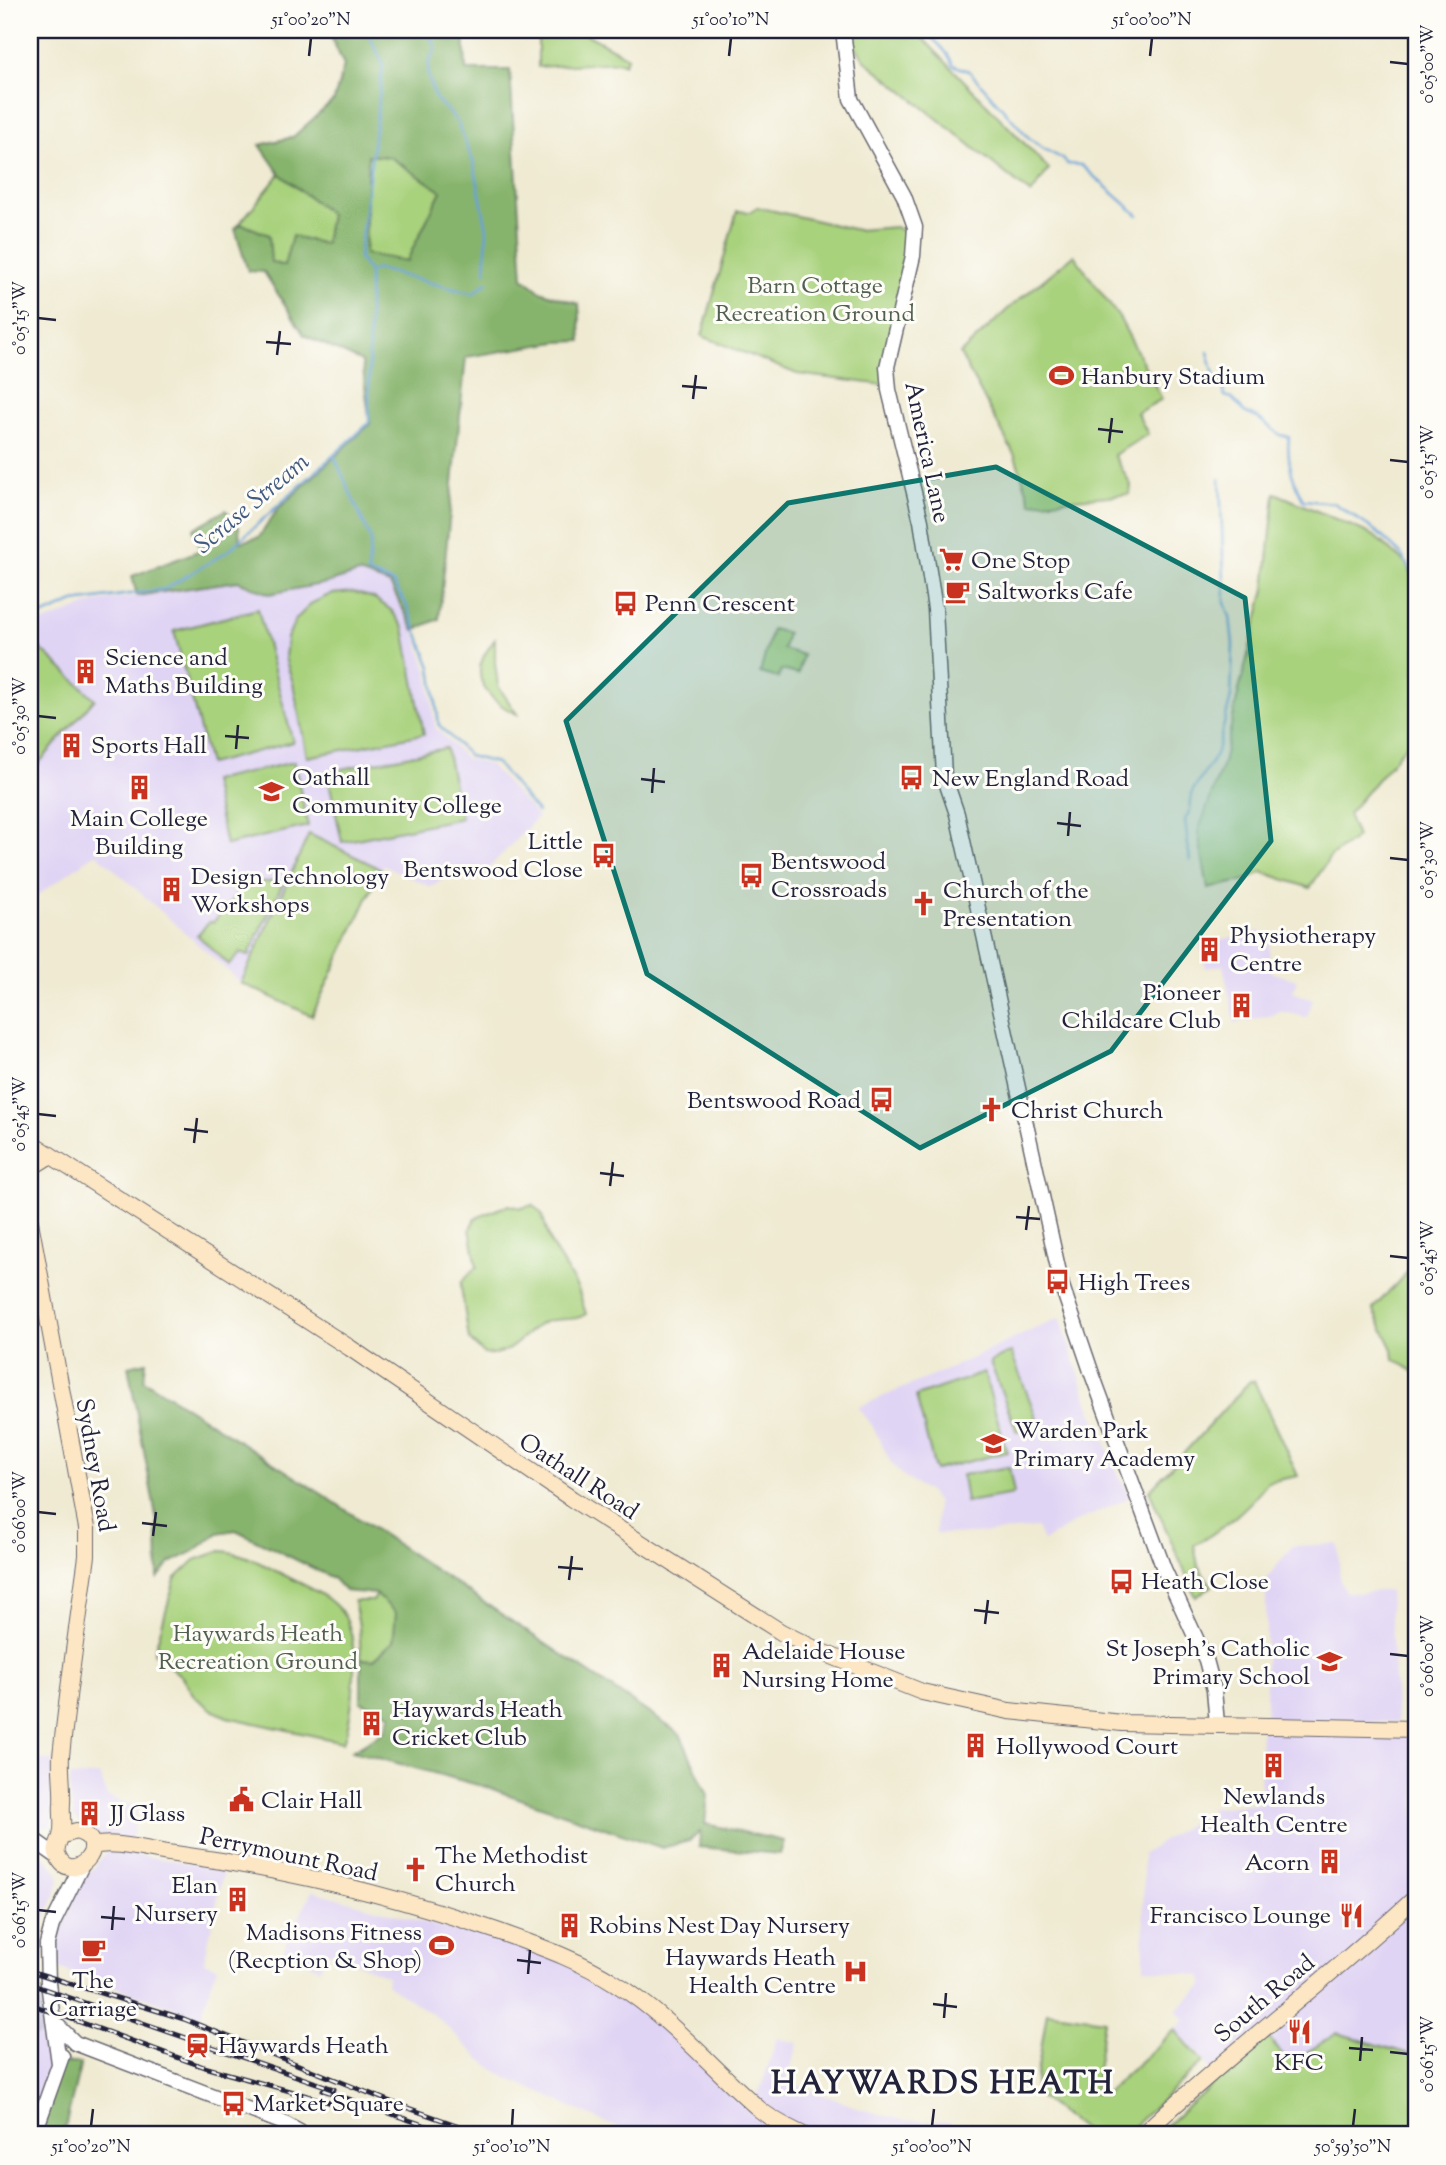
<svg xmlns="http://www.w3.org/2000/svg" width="1446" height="2165" viewBox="0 0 1446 2165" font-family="'Sorts Mill Goudy',serif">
<rect width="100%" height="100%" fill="#fdfcf7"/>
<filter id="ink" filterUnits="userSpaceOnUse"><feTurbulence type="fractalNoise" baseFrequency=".0143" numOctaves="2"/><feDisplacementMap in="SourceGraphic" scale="14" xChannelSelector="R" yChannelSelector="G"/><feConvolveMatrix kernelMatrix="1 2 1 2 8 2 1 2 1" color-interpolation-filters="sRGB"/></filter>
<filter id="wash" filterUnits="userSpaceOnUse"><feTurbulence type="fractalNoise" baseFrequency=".00686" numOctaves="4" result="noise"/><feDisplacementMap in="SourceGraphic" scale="28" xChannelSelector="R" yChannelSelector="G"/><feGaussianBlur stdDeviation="1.57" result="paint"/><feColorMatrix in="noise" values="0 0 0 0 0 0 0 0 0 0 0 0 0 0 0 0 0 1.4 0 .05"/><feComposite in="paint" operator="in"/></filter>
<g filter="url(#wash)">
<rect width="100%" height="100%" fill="#efead1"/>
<!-- built -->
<path fill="#e0d4f4" d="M360 573 390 584 414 630 428 673 435 727 466 759 490 765 538 817 479 878 462 874 447 877 431 887 383 865 381 869 309 834 241 983 96 853 30 901V627L96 602 239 581 269 594 327 583Z
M1261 931 1262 936H1270L1269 968 1271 972 1297 980 1293 992 1313 1000 1307 1017 1279 1011 1273 1015 1235 1023 1223 965 1206 968 1200 944Z
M1060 1317 1089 1404 1129 1498 1076 1522 1043 1542 1037 1528 974 1534H936L937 1503 929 1492 905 1478 891 1463 872 1425 858 1407 953 1367Z
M1338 1544 1340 1581 1346 1592 1359 1593 1389 1590 1397 1722 1266 1719V1580L1292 1546Z
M1261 1725 1416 1729V2056L1337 2033 1301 2056 1285 2057 1266 2037 1215 2081 1205 2061 1175 2029 1185 2020 1176 2010 1204 1985 1201 1976 1144 1968 1143 1854 1196 1819 1211 1813 1210 1808 1260 1804Z
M30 1758 53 1761 52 1823 50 1827H39L30 1814Z
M100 1775 107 1796 137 1807 132 1841 97 1835 85 1828 74 1817 70 1796V1777Z
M30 1847 48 1860 58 1872 59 1879 56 1893 40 1931 38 1953 30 1950Z
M108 1850 224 1869 204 1962 217 1967 201 2016 55 1967 59 1935 80 1885Z
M312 1891 462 1933 469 1921 574 1960 670 2022 753 2102 760 2090 777 2038 798 2043 787 2081 861 2109 903 2120 949 2122 975 2135H633L505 2077 480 2059 437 2017 386 1984 387 1976 328 1951 319 1969 283 1950Z
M47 2032 51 2060 59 2063 30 2135V2040Z"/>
<!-- industrial -->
<path fill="#c4c0db" d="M30 1950 38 1953 40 2000 47 2032 30 2040Z"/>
<!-- green -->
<path fill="#a9d27d" stroke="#667a5c" stroke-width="2" d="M542 30H579L628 57 624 64 620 62 538 67V42Z
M851 30H915L1049 169 1031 194 867 62 851 41Z
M368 155 390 157 441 191 407 261 365 255Z
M280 174 330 214 325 245 284 266 271 262 242 224 235 229Z
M757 207 857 230 896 227 907 234 909 258 884 385 797 374 702 336 737 211 751 212Z
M1074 255 1120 319 1162 399 1137 413 1148 434 1114 455 1131 485 1130 494 1031 503 1015 456 960 354 1008 309Z
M1275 493 1373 535 1406 563 1416 584V734L1348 814 1357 837 1330 857 1310 888 1262 872 1249 879 1208 889 1198 832 1223 763 1239 690 1265 589Z
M353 592 374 598 391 610 404 628 424 734 307 757 293 683 285 658 287 638 296 619 312 603 331 594Z
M258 609 293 742 209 764 174 631Z
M772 629 787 633 783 649 803 655 798 674 781 670 778 678 760 673Z
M30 639 95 699 30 773V706L36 699 30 693Z
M495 639V663L498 686 517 714C496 705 471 684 483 658 486 651 491 645 495 639Z
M446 748 461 818 342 842 327 772Z
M294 762 308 826 226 845 212 781Z
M309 834 381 869 312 1016 241 983Z
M284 881 248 956 241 952 229 965 197 935 210 921 213 923 246 883Z
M509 1205 521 1208 533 1205 542 1214 551 1244 578 1289 586 1314C573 1323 557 1316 542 1323 520 1334 514 1357 484 1354L469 1339 461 1287 462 1281 477 1267 470 1229 475 1218Z
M1409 1270 1416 1279V1373L1394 1359 1393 1349 1373 1309Z
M1011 1352 1039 1424 1017 1432 990 1362Z
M984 1373 1007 1452 935 1470 916 1396Z
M1250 1381H1254L1298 1476 1268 1482C1248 1508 1222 1530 1194 1545L1198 1566 1212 1586 1196 1597 1149 1491Z
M1009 1467 1014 1494 966 1502 962 1475Z
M220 1551C243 1552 260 1563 280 1573 301 1584 329 1594 343 1614 361 1639 354 1716 343 1742L227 1717 214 1711 195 1697 182 1677 154 1653 175 1579 195 1560Z
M377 1594 397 1613 393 1642 373 1660 361 1659 359 1626 354 1601H373Z
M1047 2012 1104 2020 1094 2093H1106L1175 2030 1203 2062 1124 2135H1091L1034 2093Z
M1337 2033 1416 2056V2135H1156L1266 2036 1285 2057 1301 2056Z"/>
<!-- forest -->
<path fill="#86b46c" stroke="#546b54" stroke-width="2" fill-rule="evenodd" d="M328 30H464L466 70H510L523 278 540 291 579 304 581 341 557 342 466 357 439 619 414 630 390 584 359 573 327 583 269 594 238 581 137 596 132 576 201 550 193 529 226 510 239 527 240 542 259 537 278 509 370 424 362 362 304 335 264 272 248 271 235 229 242 224 269 235 271 262 284 266 292 236 325 244 330 214 280 174 260 145 293 137 334 100 344 65ZM368 155 390 157 441 191 407 261 365 254Z
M146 1362 144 1380 325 1496 680 1734 708 1795 705 1824 784 1841 780 1854 699 1847 700 1832 689 1841 662 1848 489 1788 352 1751 385 1731 391 1714 361 1702V1659L373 1660 393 1642 396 1613 376 1594 345 1591 333 1578 236 1530 218 1533 193 1552 170 1563 158 1578 157 1521 128 1366Z
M59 2063H81L63 2135H34Z"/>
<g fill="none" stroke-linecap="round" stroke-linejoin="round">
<!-- stream -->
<path stroke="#68a1d7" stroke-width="2.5" d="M367 30 383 64 359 258 369 272
M420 30 433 40 436 48 429 61 428 75 435 98 457 121 474 164 487 230 485 272
M926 30C936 44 947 49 953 65L969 71 1029 138 1044 149 1063 159 1067 164 1081 165 1138 215
M369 272 378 269 473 294 487 282
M1208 352 1215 378 1221 383 1225 396 1232 398 1244 412 1258 418 1280 435 1289 437C1286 460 1292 480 1303 500L1334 503 1377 532 1401 554 1416 580
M334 456 371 540 368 573 393 583 406 604 431 667 439 725 469 756 496 763 537 812
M30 621 74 602 165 589 228 551 369 423V272
M1190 861 1185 820 1190 810 1192 792 1216 755 1231 697 1233 644 1230 617 1225 603 1220 479"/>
</g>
</g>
<g filter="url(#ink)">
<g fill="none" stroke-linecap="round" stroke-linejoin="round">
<defs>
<path id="tertiary" d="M843 30 851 99 904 196 915 227 913 256 887 367 889 390 921 521 935 609 944 776 957 814 1062 1286 1092 1374 1164 1569 1206 1660 1214 1690 1217 1724
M31 1838 58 1857
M53 2021 75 2043 281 2122 305 2135
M59 2063 48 1983 47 1944 52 1925 82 1865
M34 2135 62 2056"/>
<path id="secondary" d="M30 1142 350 1348 572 1499 781 1632 819 1651 922 1692 1009 1711 1122 1723 1416 1729
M30 1168 46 1158
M30 1222 87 1528V1556C78 1622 68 1689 61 1756 60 1772 63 1788 62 1804 61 1815 64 1826 61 1836 59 1843 54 1849 58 1856 71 1888 116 1842 76 1831L61 1836
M92 1846C117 1840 149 1851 175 1854 284 1869 390 1894 494 1930 535 1945 578 1959 615 1983 670 2017 710 2066 758 2108 771 2120 788 2127 803 2135
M1142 2135C1230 2052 1328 1980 1416 1897"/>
</defs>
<!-- tertiary casing -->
<use href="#tertiary" stroke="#6a6870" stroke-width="17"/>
<!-- secondary casing -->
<use href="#secondary" stroke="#6a6870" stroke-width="18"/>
<!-- tertiary -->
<use href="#tertiary" stroke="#fff" stroke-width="14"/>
<!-- secondary -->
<use href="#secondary" stroke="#fce6c4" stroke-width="16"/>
<defs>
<path id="rail" d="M30 1971 184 2019 391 2102 485 2135
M30 1984 334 2089
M30 2004 204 2067 336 2104
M323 2090 452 2135"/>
</defs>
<!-- rail casing -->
<use href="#rail" stroke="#22223b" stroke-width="5"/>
<!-- rail -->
<use href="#rail" stroke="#fdfcf7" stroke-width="2.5" stroke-dasharray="8" stroke-linecap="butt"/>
</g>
</g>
<!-- marked area -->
<path fill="#0f766e" fill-opacity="0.2" stroke="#0f766e" stroke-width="5" stroke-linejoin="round" d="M996 467 1245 598 1271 841 1111 1051 920 1148 647 974 566 721 788 503Z"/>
<!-- ticks -->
<path fill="none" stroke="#22223b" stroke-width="2.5" d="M309 56 311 38M729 56 731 38M1150 56 1152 38M1390 62 1408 64M38 318 56 320M266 342 291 344M277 355 280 331M682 386 707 388M693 399 696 375M1098 429 1123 432M1109 443 1112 418M1390 460 1408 462M38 716 56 718M225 736 249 738M236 749 238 725M641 779 665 782M652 793 654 768M1057 823 1081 826M1068 836 1070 812M1390 858 1408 860M38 1114 56 1116M184 1129 208 1132M194 1143 197 1118M600 1173 624 1176M610 1186 613 1162M1016 1217 1040 1219M1026 1230 1029 1206M1390 1256 1408 1258M38 1512 56 1514M142 1523 167 1526M153 1536 156 1512M558 1567 583 1569M569 1580 572 1556M974 1610 999 1613M985 1624 988 1600M1390 1654 1408 1656M38 1910 56 1912M101 1917 125 1919M112 1930 114 1906M517 1960 541 1963M528 1974 530 1950M933 2004 957 2007M944 2018 946 1993M1349 2048 1373 2050M1390 2052 1408 2054M1360 2061 1362 2037M91 2126 93 2109M512 2126 513 2109M932 2126 934 2109M1353 2126 1355 2109"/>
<!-- icons -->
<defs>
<symbol id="stadium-bare" viewBox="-9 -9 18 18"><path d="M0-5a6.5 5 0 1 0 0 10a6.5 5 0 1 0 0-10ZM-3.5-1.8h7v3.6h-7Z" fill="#c8321e" stroke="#fdfcf7" stroke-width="2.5" paint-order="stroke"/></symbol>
<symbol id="supermarket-bare" viewBox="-9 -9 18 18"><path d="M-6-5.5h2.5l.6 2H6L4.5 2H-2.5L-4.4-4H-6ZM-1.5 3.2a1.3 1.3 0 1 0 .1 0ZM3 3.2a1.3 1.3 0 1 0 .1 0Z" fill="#c8321e" stroke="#fdfcf7" stroke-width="2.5" paint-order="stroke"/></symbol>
<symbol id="cafe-bare" viewBox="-9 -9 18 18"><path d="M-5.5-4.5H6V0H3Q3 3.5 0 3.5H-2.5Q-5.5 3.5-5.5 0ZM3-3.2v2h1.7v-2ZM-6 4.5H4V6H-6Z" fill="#c8321e" stroke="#fdfcf7" stroke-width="2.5" paint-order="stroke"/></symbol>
<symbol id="bus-bare" viewBox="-9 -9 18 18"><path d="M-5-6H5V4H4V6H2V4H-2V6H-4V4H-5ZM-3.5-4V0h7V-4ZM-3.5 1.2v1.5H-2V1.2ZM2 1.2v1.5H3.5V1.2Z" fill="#c8321e" stroke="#fdfcf7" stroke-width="2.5" paint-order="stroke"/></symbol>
<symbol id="building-bare" viewBox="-9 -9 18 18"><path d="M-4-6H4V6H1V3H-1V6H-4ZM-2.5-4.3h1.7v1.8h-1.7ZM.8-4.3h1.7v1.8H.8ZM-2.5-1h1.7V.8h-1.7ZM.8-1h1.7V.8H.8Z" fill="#c8321e" stroke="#fdfcf7" stroke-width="2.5" paint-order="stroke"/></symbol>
<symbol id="school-bare" viewBox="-9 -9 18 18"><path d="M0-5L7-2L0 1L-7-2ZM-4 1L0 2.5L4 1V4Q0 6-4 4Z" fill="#c8321e" stroke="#fdfcf7" stroke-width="2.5" paint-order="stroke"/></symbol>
<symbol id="church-bare" viewBox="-9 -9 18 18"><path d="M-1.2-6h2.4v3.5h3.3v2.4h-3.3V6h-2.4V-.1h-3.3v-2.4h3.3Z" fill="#c8321e" stroke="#fdfcf7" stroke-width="2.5" paint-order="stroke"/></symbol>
<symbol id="civic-bare" viewBox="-9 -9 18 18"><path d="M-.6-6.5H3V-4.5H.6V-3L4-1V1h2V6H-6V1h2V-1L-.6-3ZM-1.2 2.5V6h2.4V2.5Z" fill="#c8321e" stroke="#fdfcf7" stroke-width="2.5" paint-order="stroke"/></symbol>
<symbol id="restaurant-bare" viewBox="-9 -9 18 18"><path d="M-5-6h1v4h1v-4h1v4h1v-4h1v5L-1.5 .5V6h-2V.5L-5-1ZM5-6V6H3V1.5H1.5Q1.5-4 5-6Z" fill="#c8321e" stroke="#fdfcf7" stroke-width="2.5" paint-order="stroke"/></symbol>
<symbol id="hospital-bare" viewBox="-9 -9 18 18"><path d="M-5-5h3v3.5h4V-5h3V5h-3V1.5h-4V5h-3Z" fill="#c8321e" stroke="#fdfcf7" stroke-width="2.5" paint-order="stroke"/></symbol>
<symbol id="station-bare" viewBox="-9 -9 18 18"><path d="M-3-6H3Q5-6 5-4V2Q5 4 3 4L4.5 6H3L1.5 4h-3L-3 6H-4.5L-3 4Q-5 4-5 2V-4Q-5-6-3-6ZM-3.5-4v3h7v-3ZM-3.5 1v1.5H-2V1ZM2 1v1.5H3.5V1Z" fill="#c8321e" stroke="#fdfcf7" stroke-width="2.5" paint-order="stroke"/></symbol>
</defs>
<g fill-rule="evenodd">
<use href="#stadium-bare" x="1044" y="358" width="35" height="35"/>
<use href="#supermarket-bare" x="934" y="542" width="35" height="35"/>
<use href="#cafe-bare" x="940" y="574" width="35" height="35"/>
<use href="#bus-bare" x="608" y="586" width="35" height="35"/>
<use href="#building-bare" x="68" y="654" width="35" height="35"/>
<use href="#building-bare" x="54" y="728" width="35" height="35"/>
<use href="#bus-bare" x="894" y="760" width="35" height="35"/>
<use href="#building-bare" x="122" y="770" width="35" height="35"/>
<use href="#school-bare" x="254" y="774" width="35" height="35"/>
<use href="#bus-bare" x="586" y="838" width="35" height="35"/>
<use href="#bus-bare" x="734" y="858" width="35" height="35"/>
<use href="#building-bare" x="154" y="872" width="35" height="35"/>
<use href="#church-bare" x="906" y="886" width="35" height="35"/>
<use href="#building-bare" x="1192" y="932" width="35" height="35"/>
<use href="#building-bare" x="1224" y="988" width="35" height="35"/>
<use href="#bus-bare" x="864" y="1082" width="35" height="35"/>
<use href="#church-bare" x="974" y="1092" width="35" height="35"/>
<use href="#bus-bare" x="1040" y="1264" width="35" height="35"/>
<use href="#school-bare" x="976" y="1426" width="35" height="35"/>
<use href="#bus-bare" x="1104" y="1564" width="35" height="35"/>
<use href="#school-bare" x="1312" y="1644" width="35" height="35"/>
<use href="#building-bare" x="704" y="1648" width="35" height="35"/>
<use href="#building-bare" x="354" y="1706" width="35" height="35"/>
<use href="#building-bare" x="958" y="1728" width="35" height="35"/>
<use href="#building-bare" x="1256" y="1748" width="35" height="35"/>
<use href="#civic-bare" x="224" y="1782" width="35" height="35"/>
<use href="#building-bare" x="72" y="1796" width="35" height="35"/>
<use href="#building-bare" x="1312" y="1844" width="35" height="35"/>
<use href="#church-bare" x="398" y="1852" width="35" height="35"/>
<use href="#building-bare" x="220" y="1882" width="35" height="35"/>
<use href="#restaurant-bare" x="1334" y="1898" width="35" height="35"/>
<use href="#building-bare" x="552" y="1908" width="35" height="35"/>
<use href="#stadium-bare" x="424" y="1928" width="35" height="35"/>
<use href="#cafe-bare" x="76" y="1932" width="35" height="35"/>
<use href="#hospital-bare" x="838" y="1954" width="35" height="35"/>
<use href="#restaurant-bare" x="1282" y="2014" width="35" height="35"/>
<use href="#station-bare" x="180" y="2028" width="35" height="35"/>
<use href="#bus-bare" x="216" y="2086" width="35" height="35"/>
</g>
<g text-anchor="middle" stroke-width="6" stroke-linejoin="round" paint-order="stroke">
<!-- park labels -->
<g font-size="24" fill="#516052" stroke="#fdfcf7">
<text x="815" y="293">Barn Cottage<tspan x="815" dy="28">Recreation Ground</tspan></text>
<text x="258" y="1641">Haywards Heath<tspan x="258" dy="28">Recreation Ground</tspan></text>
</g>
<!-- poi labels -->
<g font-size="24" fill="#22223b" stroke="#fdfcf7" text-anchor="start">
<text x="1081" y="384">Hanbury Stadium</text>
<text x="971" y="568">One Stop</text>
<text x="977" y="599">Saltworks Cafe</text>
<text x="645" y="611">Penn Crescent</text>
<text x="105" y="665">Science and<tspan x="105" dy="28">Maths Building</tspan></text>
<text x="91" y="753">Sports Hall</text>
<text x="292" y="785">Oathall<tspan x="292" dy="28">Community College</tspan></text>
<text x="932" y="786">New England Road</text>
<text x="139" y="826" text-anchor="middle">Main College<tspan x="139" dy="28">Building</tspan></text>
<text x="583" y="849" text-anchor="end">Little<tspan x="583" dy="28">Bentswood Close</tspan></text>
<text x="771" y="869">Bentswood<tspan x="771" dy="28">Crossroads</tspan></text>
<text x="191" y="884">Design Technology<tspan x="191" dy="28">Workshops</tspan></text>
<text x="943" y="898">Church of the<tspan x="943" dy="28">Presentation</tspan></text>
<text x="1230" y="943">Physiotherapy<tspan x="1230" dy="28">Centre</tspan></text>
<text x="1221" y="1000" text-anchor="end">Pioneer<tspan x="1221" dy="28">Childcare Club</tspan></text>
<text x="861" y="1108" text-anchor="end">Bentswood Road</text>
<text x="1011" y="1118">Christ Church</text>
<text x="1078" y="1290">High Trees</text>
<text x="1014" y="1438">Warden Park<tspan x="1014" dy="28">Primary Academy</tspan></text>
<text x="1141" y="1589">Heath Close</text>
<text x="1310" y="1656" text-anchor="end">St Joseph's Catholic<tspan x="1310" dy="28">Primary School</tspan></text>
<text x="742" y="1659">Adelaide House<tspan x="742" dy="28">Nursing Home</tspan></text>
<text x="392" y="1717">Haywards Heath<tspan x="392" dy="28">Cricket Club</tspan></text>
<text x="996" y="1754">Hollywood Court</text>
<text x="1274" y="1804" text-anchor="middle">Newlands<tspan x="1274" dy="28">Health Centre</tspan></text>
<text x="261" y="1808">Clair Hall</text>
<text x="110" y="1821">JJ Glass</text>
<text x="435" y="1863">The Methodist<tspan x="435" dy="28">Church</tspan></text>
<text x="1310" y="1870" text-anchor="end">Acorn</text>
<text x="218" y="1893" text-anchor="end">Elan<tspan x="218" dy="28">Nursery</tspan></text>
<text x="1331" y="1923" text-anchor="end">Francisco Lounge</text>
<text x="589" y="1933">Robins Nest Day Nursery</text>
<text x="422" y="1940" text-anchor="end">Madisons Fitness<tspan x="422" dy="28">(Recption &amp; Shop)</tspan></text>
<text x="836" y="1965" text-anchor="end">Haywards Heath<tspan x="836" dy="28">Health Centre</tspan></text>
<text x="93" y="1988" text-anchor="middle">The<tspan x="93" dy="28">Carriage</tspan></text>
<text x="218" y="2053">Haywards Heath</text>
<text x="1299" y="2070" text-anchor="middle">KFC</text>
<text x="253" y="2111">Market Square</text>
</g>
<!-- street labels -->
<g font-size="24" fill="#22223b" stroke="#fdfcf7">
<text transform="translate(928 452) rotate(78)" y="8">America Lane</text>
<text transform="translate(96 1465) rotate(80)" y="8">Sydney Road</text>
<text transform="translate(579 1476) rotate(33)" y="8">Oathall Road</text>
<text transform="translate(289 1854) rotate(12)" y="8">Perrymount Road</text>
<text transform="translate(1264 1998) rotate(-40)" y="8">South Road</text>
</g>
<!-- water labels -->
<g font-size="26" font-style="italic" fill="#425b81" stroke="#fdfcf7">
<text transform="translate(251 502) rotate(-40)" y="9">Scrase Stream</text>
</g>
<!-- district labels -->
<g font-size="32" font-weight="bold" letter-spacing="2" fill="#22223b" stroke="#fdfcf7">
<text x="943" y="2093">HAYWARDS HEATH</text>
</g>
</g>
<!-- margin -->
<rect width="1446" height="2165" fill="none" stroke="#fdfcf7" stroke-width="77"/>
<rect x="38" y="38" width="1370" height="2088" fill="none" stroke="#22223b" stroke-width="2.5"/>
<g font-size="18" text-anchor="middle" fill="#22223b">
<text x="311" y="25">51°00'20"N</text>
<text x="731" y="25">51°00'10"N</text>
<text x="1152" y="25">51°00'00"N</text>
<text transform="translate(1427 64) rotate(-90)" y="6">0°05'00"W</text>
<text transform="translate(19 318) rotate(-90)" y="6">0°05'15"W</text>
<text transform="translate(1427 462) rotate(-90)" y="6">0°05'15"W</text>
<text transform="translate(19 716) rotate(-90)" y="6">0°05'30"W</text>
<text transform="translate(1427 860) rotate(-90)" y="6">0°05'30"W</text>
<text transform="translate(19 1114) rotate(-90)" y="6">0°05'45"W</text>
<text transform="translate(1427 1258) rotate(-90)" y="6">0°05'45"W</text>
<text transform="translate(19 1512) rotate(-90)" y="6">0°06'00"W</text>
<text transform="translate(1427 1656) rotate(-90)" y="6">0°06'00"W</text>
<text transform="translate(19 1910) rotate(-90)" y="6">0°06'15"W</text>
<text transform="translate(1427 2054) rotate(-90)" y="6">0°06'15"W</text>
<text x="91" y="2152">51°00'20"N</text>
<text x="512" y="2152">51°00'10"N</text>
<text x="932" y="2152">51°00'00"N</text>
<text x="1353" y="2152">50°59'50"N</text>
</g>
</svg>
